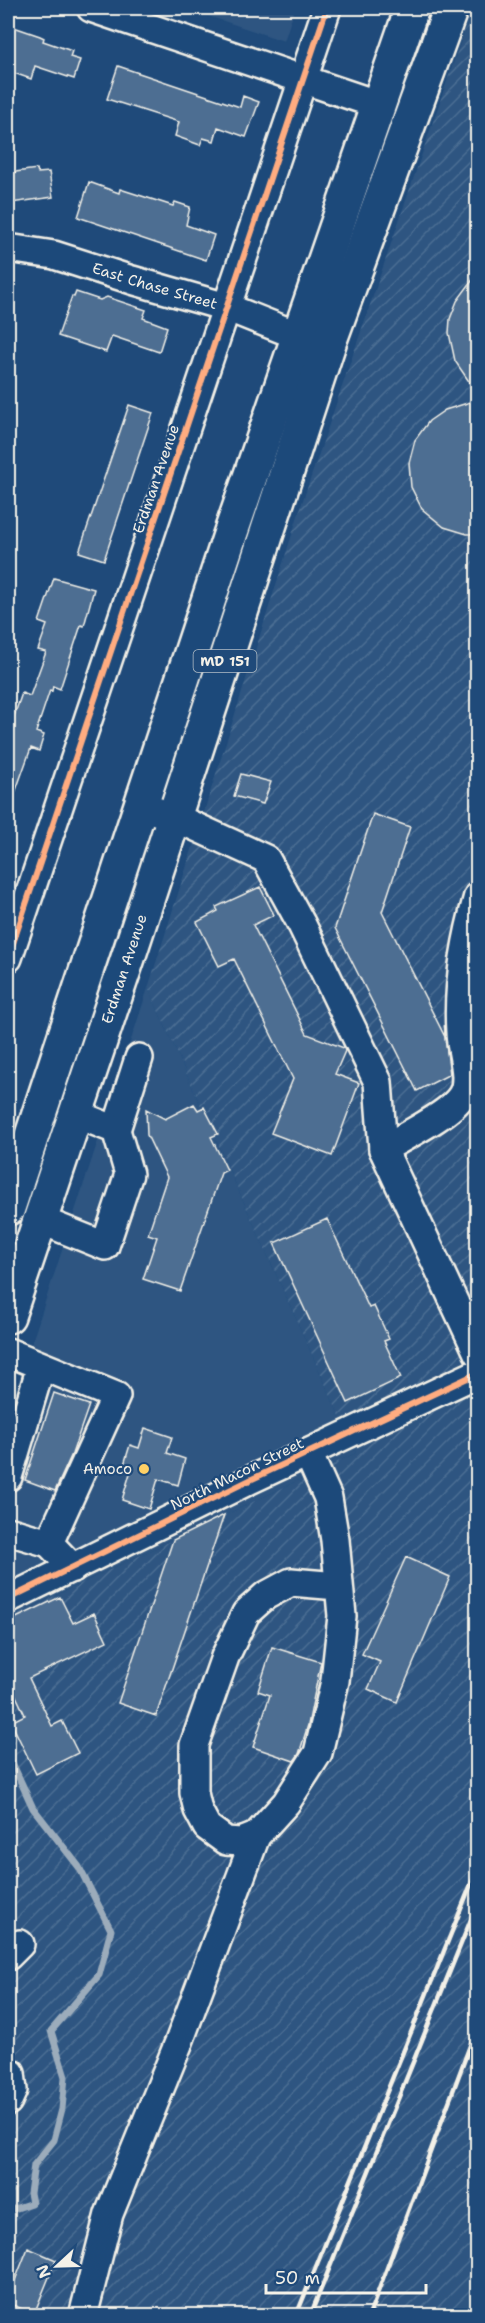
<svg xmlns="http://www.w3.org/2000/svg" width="485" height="2323" viewBox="0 0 485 2323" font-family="'Shantell Sans',sans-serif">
<defs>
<pattern id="industrial-furrows" width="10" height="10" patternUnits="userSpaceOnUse" patternTransform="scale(1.5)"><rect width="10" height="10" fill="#2d5581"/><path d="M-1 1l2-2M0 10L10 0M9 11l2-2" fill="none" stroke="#4c6e93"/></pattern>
</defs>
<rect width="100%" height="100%" fill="#1f4a7a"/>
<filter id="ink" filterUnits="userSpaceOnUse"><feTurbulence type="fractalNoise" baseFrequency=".0167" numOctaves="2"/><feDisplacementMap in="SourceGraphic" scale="12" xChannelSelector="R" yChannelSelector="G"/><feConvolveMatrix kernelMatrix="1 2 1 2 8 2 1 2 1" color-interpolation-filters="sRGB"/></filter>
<g filter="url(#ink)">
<!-- built -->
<path fill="#2d5581" d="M184 8H295L284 41Z
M148 988 356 1453 8 1618V1415Z"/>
<!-- industrial -->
<path fill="url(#industrial-furrows)" d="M472 8H477V2315H8V1618L356 1453 148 988 302 503Z"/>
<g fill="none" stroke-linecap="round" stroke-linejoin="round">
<!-- stream -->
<path stroke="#9cacbb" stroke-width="7" d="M8 1754 33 1808 79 1867 111 1930 99 1975 51 2031 65 2077 62 2109 54 2140 34 2165 30 2193 32 2203 8 2211"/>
</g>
<!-- building -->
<path fill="#4d6e92" stroke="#f4f1e8" stroke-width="1.5" d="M8 25 40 36 44 38 43 41 72 51 70 57 80 60 74 79 35 66 31 79 8 71Z
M118 66 240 107 243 96 259 102 246 137 218 127 214 141 203 138 200 145 175 136 179 122 107 99Z
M37 169 38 173 49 172 53 197 11 203 10 198 8 199V173Z
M89 182 119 193 120 189 173 206 175 202 190 207 186 225 214 235 206 260 78 217Z
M477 274V393L455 361 449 333 450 319 457 301Z
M76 292 100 300 107 297 146 310 143 318 167 327 159 352 112 336 106 352 58 336 72 296 74 297Z
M477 400V534H467L444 527 422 509 411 487 409 463 415 440 429 421 445 410Z
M129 405 153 413 104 560 79 552Z
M54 578 94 589 84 626 81 625 60 689 53 686 52 691 50 690 36 732 44 735 39 751 31 748 10 807H8V720L12 722 22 693 30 696 46 652 38 650 47 625 39 622Z
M241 774 271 782 263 804 234 796Z
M373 814 410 827 382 912 445 1037 450 1074 417 1091 335 928Z
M260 887 274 915 253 925 307 1034 344 1048 345 1051 335 1074 359 1083 332 1156 271 1133 293 1079 234 959 219 966 197 922 218 911 216 907Z
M194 1104 198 1110 204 1107 218 1134 211 1137 227 1170 221 1173 180 1291 143 1279 157 1237 148 1234 167 1177 147 1135 146 1109 165 1119Z
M327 1219 369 1308 374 1306 389 1339 384 1341 401 1378 348 1403 274 1243Z
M54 1393 89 1405 72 1454 55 1491 25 1480Z
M145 1428 172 1437 167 1453 185 1459 178 1485 158 1479 149 1509 122 1500 131 1470 123 1468 130 1445 139 1448Z
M224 1515 156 1716 118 1703 173 1540Z
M406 1557 450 1577 397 1702 368 1689 380 1662 362 1654Z
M60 1597 73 1623 94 1613 107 1641 29 1678 52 1726 62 1721 78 1753 36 1774 11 1722 25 1715 8 1679V1643L16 1618Z
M272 1647 321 1662 308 1725 299 1754 294 1761 253 1747 270 1695 258 1691Z
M28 2248 56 2260 34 2314 8 2303V2298Z"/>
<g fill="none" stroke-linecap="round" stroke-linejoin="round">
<defs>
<g id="minor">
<path d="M91 8 379 105"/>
<path id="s1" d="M8 248 54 255 132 280 226 307 299 336"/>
<path d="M141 806 174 817 266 859 302 925 378 1082 383 1149 478 1353"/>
<path d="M8 958 327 8"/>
<path d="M116 1130 139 1058"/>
<path d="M383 1149C403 1137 451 1114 462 1095 472 1078 460 1050 460 1032 457 985 465 941 478 896"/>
<path d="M40 1220 105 1246 129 1174 116 1130 76 1114"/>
<path d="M8 1352 116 1396 49 1543 73 1568"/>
<path d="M308 1453 328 1498 335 1540 342 1616 335 1681 318 1753 286 1803 256 1836 241 1842 226 1841 207 1827 198 1810 194 1793V1745L225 1657 246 1613 265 1596 291 1582 338 1586"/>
<path d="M8 1477 41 1366"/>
<path d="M8 1531 49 1543"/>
<path d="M8 1599 250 1480 478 1373"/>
<path d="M8 1956 20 1944"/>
<path d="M8 2072 11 2073 13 2090 8 2101"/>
<path d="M83 2316 109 2214 179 2042 256 1836"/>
</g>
<g id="major">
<path d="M8 1208 230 535 412 8"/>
<path id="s2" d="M8 1316 129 955 330 340 451 8"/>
</g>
</defs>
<!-- minor casing -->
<use href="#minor" stroke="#f4f1e8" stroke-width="32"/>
<!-- major casing -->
<use href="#major" stroke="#f4f1e8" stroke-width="38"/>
<!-- minor -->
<use href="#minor" stroke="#1f4a7a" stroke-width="27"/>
<!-- major -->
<use href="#major" stroke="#1f4a7a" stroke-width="33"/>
<!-- rail -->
<path stroke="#f4f1e8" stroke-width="4.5" d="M296 2316 478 1867
M310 2316 478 1902
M369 2316 478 2024"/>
<defs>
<path id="cycleway" d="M8 958 327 8
M8 1599 250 1480 478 1373"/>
</defs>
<!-- cycleway casing -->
<use href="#cycleway" stroke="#1f4a7a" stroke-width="10"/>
<!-- cycleway -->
<use href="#cycleway" stroke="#ffac80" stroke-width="6"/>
</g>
</g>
<!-- markers -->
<circle fill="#ffd166" stroke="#1f4a7a" stroke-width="2" cx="144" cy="1469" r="6"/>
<g text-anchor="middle" stroke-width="4.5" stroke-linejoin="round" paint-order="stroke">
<!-- shield labels -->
<rect fill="#1f4a7a" stroke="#b4bfc7" stroke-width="1.5" x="193.5" y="650" width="63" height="22" rx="4.5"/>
<g font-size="14" font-weight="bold" fill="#f4f1e8">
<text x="225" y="666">MD 151</text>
</g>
<!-- street labels -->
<g font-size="15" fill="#f4f1e8" stroke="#1f4a7a">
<text dy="5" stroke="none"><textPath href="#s1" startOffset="152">East Chase Street</textPath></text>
<text transform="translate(156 479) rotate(-71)" y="5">Erdman Avenue</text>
<text dy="5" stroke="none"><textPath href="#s2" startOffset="366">Erdman Avenue</textPath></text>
<text transform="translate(237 1474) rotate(-26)" y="5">North Macon Street</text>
</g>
<!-- poi labels -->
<g font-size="15" fill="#f4f1e8" stroke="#1f4a7a" text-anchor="end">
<text x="132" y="1474">Amoco</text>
</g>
</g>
<!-- margin -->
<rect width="485" height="2323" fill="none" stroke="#1f4a7a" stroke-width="30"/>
<rect x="15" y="15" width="455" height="2293" fill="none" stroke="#f4f1e8" stroke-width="2" filter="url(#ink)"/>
<!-- north arrow -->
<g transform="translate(57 2266) rotate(248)" stroke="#1f4a7a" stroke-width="4.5" paint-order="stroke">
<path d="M0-4.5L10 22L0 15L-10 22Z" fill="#f4f1e8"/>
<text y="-9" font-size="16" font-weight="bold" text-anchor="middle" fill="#f4f1e8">N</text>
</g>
<!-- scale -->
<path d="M266 2284v9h160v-9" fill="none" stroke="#f4f1e8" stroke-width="3"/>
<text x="275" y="2284" font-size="18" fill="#f4f1e8" stroke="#1f4a7a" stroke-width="4.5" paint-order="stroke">50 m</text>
</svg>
